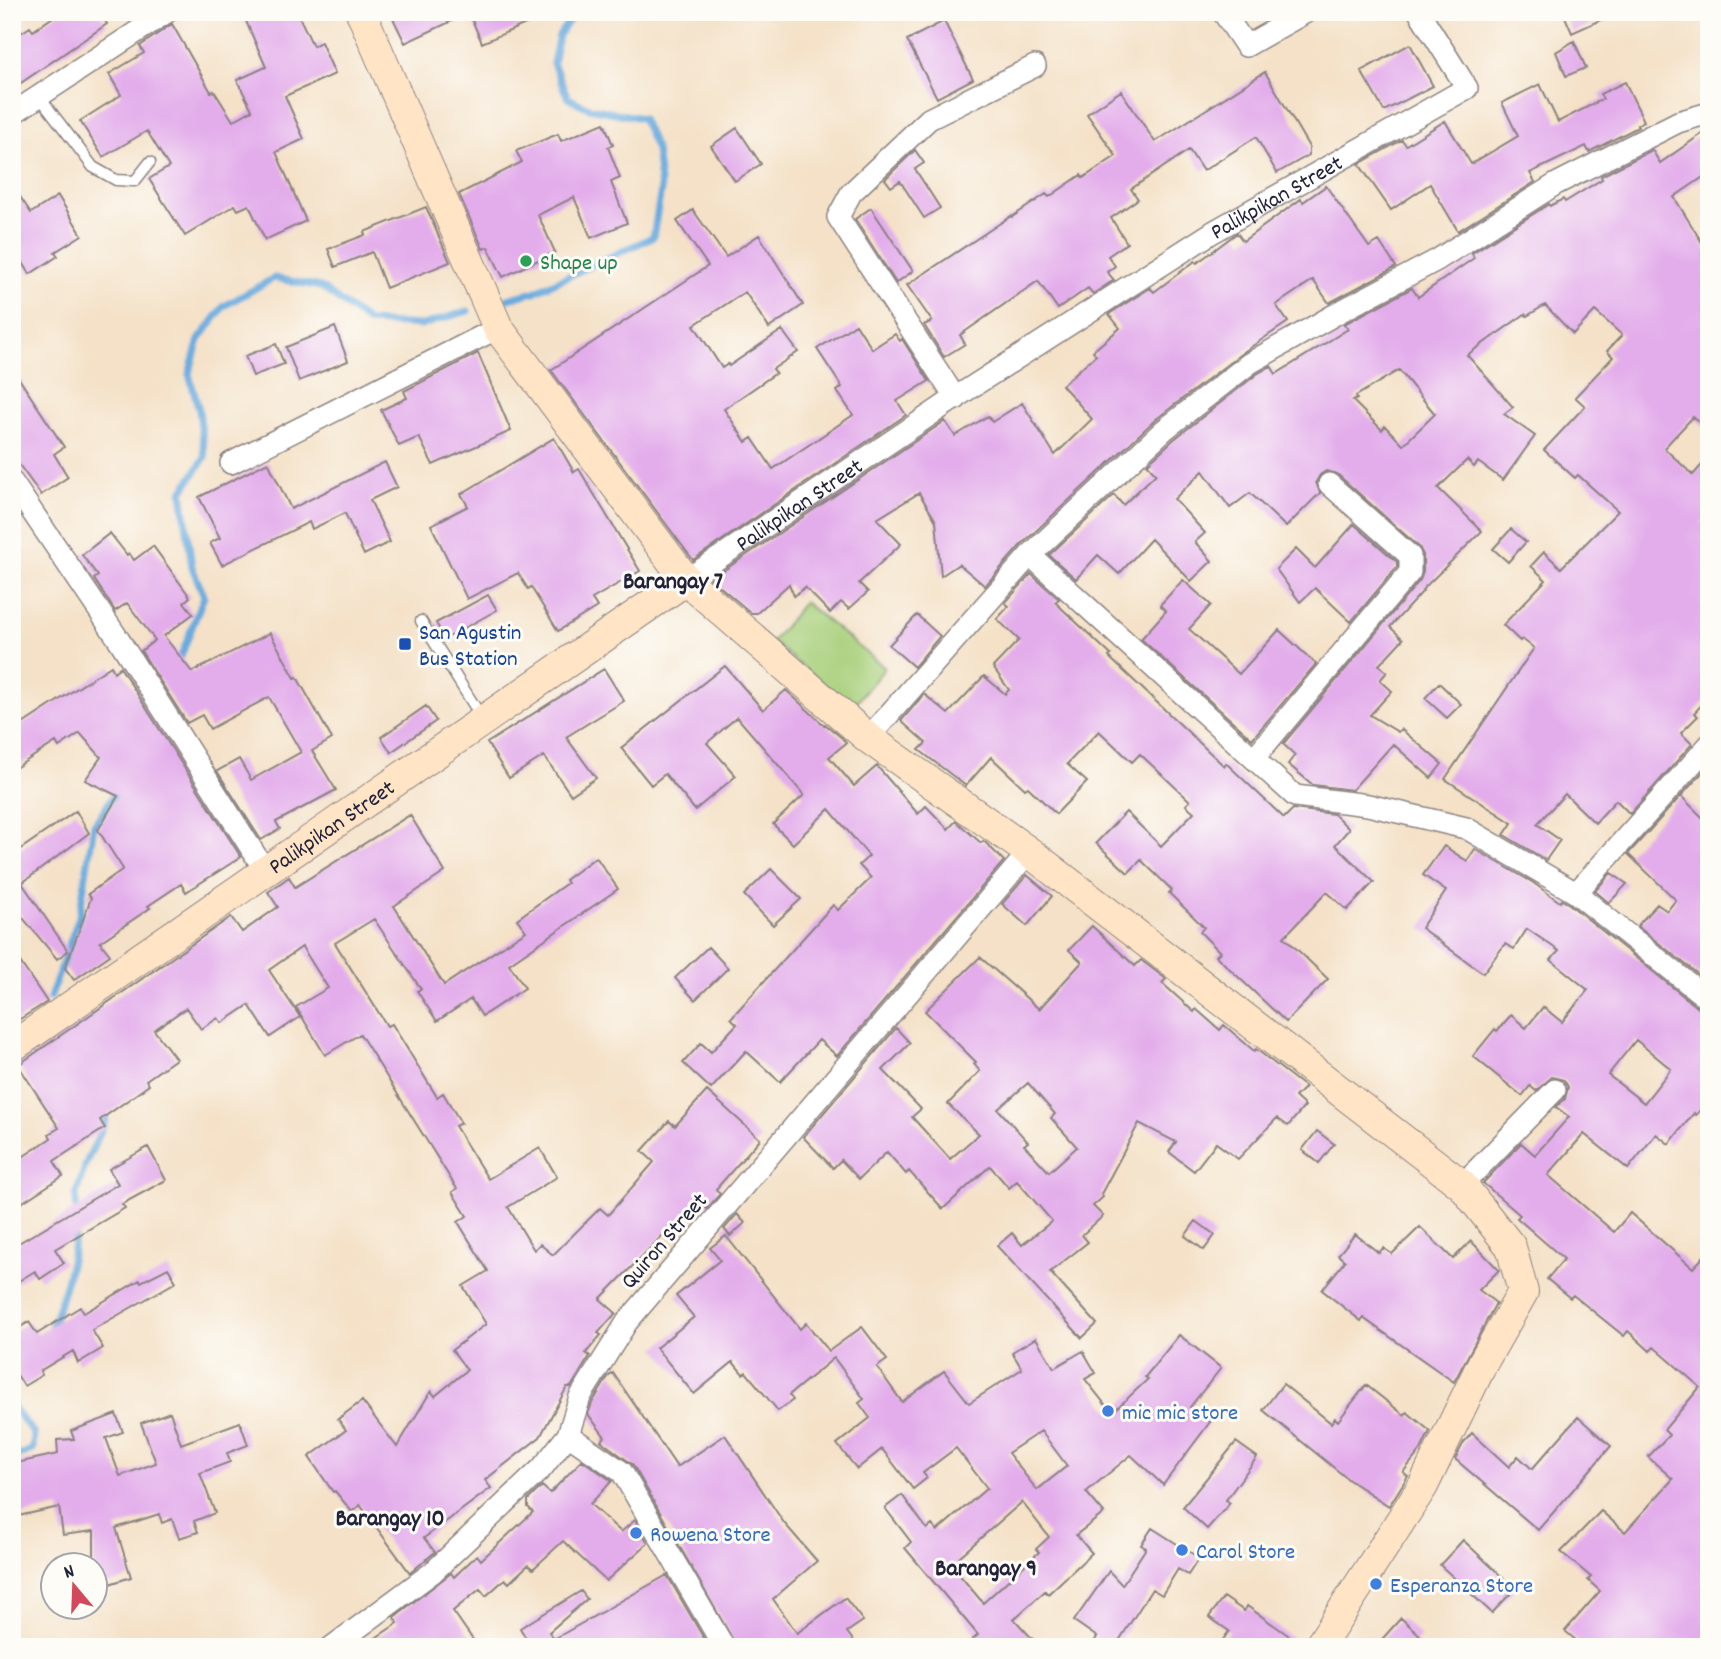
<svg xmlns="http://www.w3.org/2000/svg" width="1721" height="1659" viewBox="0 0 1721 1659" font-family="Dekko,sans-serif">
<rect width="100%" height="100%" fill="#fdfcf7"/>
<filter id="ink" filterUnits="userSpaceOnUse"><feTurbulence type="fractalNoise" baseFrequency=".0143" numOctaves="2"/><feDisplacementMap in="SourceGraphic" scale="14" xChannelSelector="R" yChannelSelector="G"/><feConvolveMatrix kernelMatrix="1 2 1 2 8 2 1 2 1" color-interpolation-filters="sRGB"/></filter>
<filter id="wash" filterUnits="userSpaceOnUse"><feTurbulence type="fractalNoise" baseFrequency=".00686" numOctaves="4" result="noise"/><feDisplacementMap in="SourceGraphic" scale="28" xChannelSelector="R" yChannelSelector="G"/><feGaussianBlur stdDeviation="1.57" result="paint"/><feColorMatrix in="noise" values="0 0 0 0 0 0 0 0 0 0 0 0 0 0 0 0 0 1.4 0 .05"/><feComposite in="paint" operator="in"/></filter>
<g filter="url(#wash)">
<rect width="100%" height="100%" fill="#f4e1c7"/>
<!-- green -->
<path fill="#a7cf7a" stroke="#64785a" stroke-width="2" d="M804 602 885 668 852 707 772 642Z"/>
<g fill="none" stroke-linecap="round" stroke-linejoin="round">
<!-- stream -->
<path stroke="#6babde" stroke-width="7" d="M508 299 534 292 653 237 661 190 656 150 642 118 589 108 568 98 553 63 559 35 575 12
M178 664 204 596 192 567 182 492 205 457 199 410 189 374 199 340 224 306 274 278 321 287 368 322 422 325 468 311
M50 998 79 917 94 825 120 786
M76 1216V1194L86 1163 106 1120 103 1108
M50 1331C62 1299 74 1262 75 1228
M12 1406 34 1434 33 1449 21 1455 12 1454"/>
</g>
<g id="blocks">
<!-- building -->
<path fill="#e3adeb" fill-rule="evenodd" d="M60 12H99L107 24 12 89V39L30 27 33 31Z
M242 12H297L313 46 321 42 335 74 285 96 304 139 276 152 306 221 265 240 249 205 238 210 235 205 185 236 149 179 169 167 147 131 103 157 80 121 121 95 109 74 144 53 140 46 172 24 211 92 214 91 233 121 252 110 237 80 266 67Z
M390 12H553L482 43 469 13 405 43Z
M1563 12H1618L1572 33Z
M944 21 973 79 937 98 907 40Z
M1574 41 1586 68 1566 76 1556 52Z
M1410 44 1433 86 1384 111 1361 71Z
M1265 72 1309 147V155L1277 173 1256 137 1203 171 1189 150 1131 189 1138 199 1111 218 1127 243 1108 256 1115 266 1107 272 1114 280 1093 294 1088 288 1058 309 1038 281 960 335 965 344 944 357 924 325 932 321 907 285 1011 216 1012 217 1046 194 1049 197 1081 175 1083 178 1116 156 1087 114 1121 91 1155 142Z
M1625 82 1644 121 1637 125 1638 127 1589 152 1586 146 1530 173 1535 182 1458 231 1430 184 1391 210 1359 164 1402 140 1406 145 1445 121 1471 164 1518 136 1502 103 1540 84 1558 122 1603 99 1600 94Z
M604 123 613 145 608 147 620 178 611 182 627 223 591 238 574 197 538 215 555 252 503 277 488 247 483 249 459 194 522 162 516 151 558 134 561 141Z
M737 128 761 164 735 181 711 146Z
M1709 129V173L1674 197 1709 254V431L1693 417 1664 448 1693 475 1709 457V515L1701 523 1709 530V697L1694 713 1698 716 1681 733 1692 744 1630 814 1616 800 1595 823 1565 794 1537 824 1560 840 1546 860 1504 835 1512 823 1445 779 1534 648 1522 639 1520 641 1503 625 1546 580 1531 566 1544 552 1561 568 1618 511 1578 475 1575 478 1544 450 1585 406 1575 397 1613 357 1607 351 1622 335 1595 311 1573 334 1545 305 1527 316 1525 314 1467 355 1513 407 1504 414 1535 436 1503 480 1478 462 1474 467 1467 460 1438 488 1482 531 1422 590 1423 591 1390 627 1403 639 1379 665 1387 672 1380 680 1392 691 1370 715 1398 732 1401 729 1442 764 1431 778 1393 744 1352 790 1313 785 1288 764 1295 755 1283 744 1420 580 1423 572V555L1419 547 1337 474 1326 471 1320 475 1316 482 1320 493 1286 527 1250 493 1230 508 1203 471 1174 499 1205 533 1195 542 1212 561 1191 581 1151 539 1119 574 1098 555 1076 579 1049 555 1114 495 1123 505 1156 474 1147 464 1173 440 1257 374 1271 366 1276 374 1348 329 1344 324 1412 288 1418 297 1474 258 1472 253 1549 204 1550 206 1563 199 1565 202 1602 179 1601 176 1652 150 1660 163ZM1399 370 1435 414 1403 445 1385 426 1382 430 1353 401 1357 399 1356 396Z
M915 150 924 163 915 169 940 208 924 218 900 181 891 187 885 179Z
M12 185 31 213 58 196 82 235 55 252 58 256 30 274 12 245Z
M1326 186 1369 247 1379 241 1396 267 1329 303 1313 280 1276 305 1288 322 1242 353 1155 420 1021 545 985 586 959 564 941 576 936 521 919 493 877 519 901 544 859 583 868 592 849 609 841 602 830 613 805 587 794 596 789 584 757 613H751L711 579 945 421 955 436 988 416 992 422 1022 403 1055 455 1092 419 1062 385 1096 355 1093 351 1120 328 1109 314 1150 288 1154 292 1195 261 1197 263 1237 233 1243 241 1301 199 1303 202Z
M426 207 450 262 386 288 372 252 335 267 328 249 365 235 364 232Z
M871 208 913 271 896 283 855 219Z
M693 210 726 257 759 235 803 305 769 328 745 292 694 325 722 368 728 364 729 366 782 330 798 352 773 369 776 373 724 409 746 442 752 438 773 469 853 415 837 391 842 387 817 349 856 324 872 349 895 334 900 341 902 339 929 381 897 401 906 415 693 560 551 370 708 266 677 221Z
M335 327 348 361 299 381 286 347Z
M276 344 284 364 253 376 245 356Z
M478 353 511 431 433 465 419 437 399 446 381 410 407 398 404 391Z
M12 368 64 447 54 454 68 477 41 495 12 455Z
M554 438 574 472 579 469 640 571 592 599 597 607 558 631 531 587 528 589 518 573 467 599 431 525 468 506 461 494Z
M268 462 291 509 385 462 397 487 370 500 390 542 364 555 345 513 312 529 309 522 222 565 210 543 220 538 199 497Z
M1354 524 1397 562V567L1351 622 1315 588 1300 602 1276 569 1296 549 1315 568Z
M1511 529 1526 542 1508 562 1493 549Z
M110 533 127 555 129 553 134 560 153 546 190 597 184 602 193 614 164 636 192 672 270 633 295 678 297 677 332 739 312 751 336 790 276 822 280 829 261 840 217 771 239 759 251 780 301 752 269 697 210 729 202 715 187 723 141 651 155 640 127 603 115 611 94 579 98 576 82 555Z
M1031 574 1059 599 1055 602 1111 655 1109 657 1224 766 1226 763 1284 818 1293 809 1334 814 1349 829 1335 845 1374 882 1347 910 1327 892 1284 937 1328 979 1286 1022 1216 956 1220 952 1200 932 1204 927 1169 893 1172 890 1141 860 1128 873 1096 843 1126 812 1161 846 1194 812 1186 805 1190 801 1140 754 1132 762 1099 731 1067 764 1087 782 1056 814 1028 787 1025 789 991 757 966 786 919 750 926 743 901 721 924 694 948 714 984 676 1005 694 1009 690 993 667 1019 640 997 619 1009 606 1005 603Z
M1183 580 1211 605 1189 629 1239 674 1279 630 1316 664 1252 739 1141 639 1166 611 1160 605Z
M488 595 497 610 445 639 436 623Z
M917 615 940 636 914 667 889 645Z
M111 666 114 672 120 667 241 857 186 892 181 884 148 906 150 908 100 942 110 955 74 980 65 968 91 898 88 894 123 869 98 830 118 796 85 780 101 757 80 733 59 747 56 742 12 770V731Z
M725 666 763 710 786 690 824 725 825 724 842 738 846 743 829 757 854 786 877 766 918 814 926 806 948 829 956 821 981 843 983 841 986 843 1004 861 837 1056 819 1040 780 1082 746 1051 711 1089 683 1063 701 1043 711 1052 737 1024 731 1018 833 905 838 910 871 878 859 865 869 856 829 809 793 844 773 824 804 795 737 717 707 743 736 776 695 810 665 774 651 785 621 748Z
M604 669 624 701 566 737 596 778 571 795 544 756 509 778 487 743Z
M1439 683 1461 704 1447 718 1425 698Z
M426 706 436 721 391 752 381 737Z
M1709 765 1681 796 1709 824V983L1637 926 1657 904 1667 911 1676 900 1628 854Z
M76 811 89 833 22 883 68 951 57 959 12 905V855Z
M410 815 445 872 394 906 444 985 526 931 517 919 567 883 565 880 596 857 618 889 509 964 525 988 482 1016 471 999 437 1021 417 991 421 989 374 919 335 943 387 1026 392 1024 437 1097 443 1093 461 1123 455 1126 488 1179 540 1148 557 1177 508 1207 534 1250 540 1244 553 1255 600 1208 608 1215 654 1162 642 1151 669 1121 675 1126 707 1091 760 1139 716 1189 720 1194 707 1209 699 1200 670 1232 668 1230 600 1299 616 1313 598 1333 601 1335 586 1353 590 1356 571 1387H567L540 1437 485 1480 491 1488 424 1538 435 1552 410 1573 360 1505 352 1512 335 1491 333 1492 309 1457 346 1430 338 1419 362 1401 397 1447 431 1391 435 1396 467 1370 452 1350 486 1324 463 1286 488 1271 458 1222 467 1216 452 1192 457 1189 360 1034 325 1055 296 1007 328 988 302 947 269 970 300 1017 270 1037 249 1005 222 1023 218 1018 201 1029 186 1008 154 1030 176 1059 146 1080 149 1085 100 1120 105 1128 54 1161 63 1176 12 1209V1164L51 1138 49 1134 59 1128 18 1065 231 917 242 932 278 907 268 892 289 877 295 887Z
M1444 846 1467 861 1475 849 1532 882 1560 902 1562 900 1569 904 1701 1010 1709 1013V1116L1700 1110 1696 1115 1694 1113 1669 1144 1656 1134 1628 1169 1584 1134 1548 1175 1614 1232 1630 1213 1693 1268 1709 1251V1647H1584L1565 1631 1600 1591 1588 1580 1591 1577 1561 1552 1601 1511 1625 1532 1673 1479 1648 1457 1669 1435 1664 1430 1700 1387 1654 1347 1650 1351 1628 1331 1624 1336 1573 1295 1570 1298 1547 1279 1564 1259 1517 1218 1520 1215 1483 1183 1521 1143 1535 1155 1569 1117 1556 1107 1565 1099 1568 1087 1564 1080 1552 1077 1536 1091 1530 1086 1522 1096 1473 1056 1495 1029 1497 1031 1511 1015 1526 1028 1543 1007 1562 1022 1588 990 1551 960 1559 951 1527 929 1514 949 1505 944 1483 973 1421 928 1446 891 1423 875ZM1636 1040 1671 1069 1644 1103 1608 1075Z
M771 869 801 899 773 925 744 895Z
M1611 873 1627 884 1609 903 1595 891Z
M1027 875 1052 896 1027 926 1002 904Z
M1092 926 1135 966 1141 960 1166 979 1162 983 1194 1012 1196 1009 1220 1030 1224 1025 1254 1051 1256 1049 1305 1087 1295 1097 1305 1106 1288 1126 1277 1118 1238 1159 1216 1143 1194 1171 1169 1152 1176 1142 1139 1123 1101 1194 1103 1197 1093 1206 1103 1216 1082 1235 1088 1242 1050 1272 1097 1324 1082 1338 997 1246 1012 1233 1022 1245 1052 1221 1017 1181 1009 1188 990 1166 943 1209 909 1171 906 1174 887 1152 859 1179 841 1160 833 1168 803 1137 896 1028 910 1043 883 1070 921 1109 912 1117 950 1159 979 1134 948 1104 980 1071 974 1064 976 1062 925 1011 980 957 1039 1009 1082 962 1069 950ZM1028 1083 1055 1114 1051 1118 1077 1147 1049 1172 1024 1145 1028 1142 998 1109Z
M708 947 728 968 695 1000 675 978Z
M12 950 47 1002 12 1024Z
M1317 1131 1334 1144 1319 1163 1302 1150Z
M148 1147 166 1180 122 1204 125 1208 55 1249 64 1263 40 1279 35 1271 12 1285V1247L118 1184 109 1169Z
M737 1214 745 1223 730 1236 724 1229Z
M1196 1221 1215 1235 1204 1250 1185 1236Z
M1420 1227 1453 1259 1471 1241 1499 1270 1479 1290 1496 1303 1454 1382 1363 1318 1361 1321 1322 1290 1345 1261 1338 1255 1355 1234 1379 1253 1383 1248 1392 1254Z
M726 1236 800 1329 806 1323 829 1351 862 1327 887 1360 877 1367 902 1402 944 1371 969 1403 1022 1369 1012 1352 1036 1338 1054 1368 1083 1351 1096 1373 1085 1379 1112 1413 1148 1379 1145 1377 1179 1335 1221 1368 1190 1407 1210 1422 1163 1485 1131 1455 1086 1492 1104 1513 1076 1535 1092 1553 1048 1594 1045 1591 1014 1619 1040 1647H964L978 1635 905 1548 911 1542 885 1508 902 1495 927 1529 932 1525 937 1531 987 1488 956 1448 923 1473 927 1478 913 1489 882 1449 857 1469 837 1444 870 1418 859 1403 864 1399 834 1358 789 1395 793 1400 778 1411 746 1372 743 1374 733 1362 694 1394 656 1348 694 1317 676 1296 720 1260 710 1248ZM1041 1431 1067 1466 1037 1490 1008 1453ZM1022 1502 1049 1537 1036 1549 1039 1552 983 1603 953 1567 961 1560 959 1557Z
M168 1268 176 1282 92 1330 103 1348 78 1363 73 1351 40 1371 42 1375 24 1386 12 1367V1332L29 1322 37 1334 80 1307 84 1313 140 1280 141 1282Z
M613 1373 677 1467 725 1435 784 1523 817 1561 773 1599 797 1633 845 1598 863 1621 847 1632 858 1647H737L633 1465 601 1441 605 1437 588 1414 592 1403 608 1377Z
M1283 1384 1331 1423 1335 1418 1338 1421 1366 1385 1404 1415 1407 1412 1430 1431 1421 1450 1403 1472 1408 1476 1389 1506 1349 1480 1263 1410Z
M170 1412 181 1444 240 1422 248 1445 227 1453 230 1462 200 1473 215 1513 194 1521 198 1532 179 1538 172 1519 162 1523 159 1514 116 1528 131 1577 94 1589V1531L63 1535 59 1507 18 1516 12 1491V1464L58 1454 57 1440 74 1439 71 1431 116 1414 123 1432 106 1438 120 1476 156 1463 141 1423Z
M1578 1417 1611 1446 1538 1530 1455 1459 1464 1442 1472 1433 1509 1467 1518 1456 1532 1469Z
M1236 1442 1257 1457 1226 1500 1230 1503 1207 1529 1183 1507Z
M582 1460 612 1481 590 1504 621 1532 635 1520 648 1543 606 1581 563 1541 533 1569 528 1565 509 1583 505 1579 486 1596 480 1589 453 1611 478 1647H362L398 1623 394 1617 451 1573 454 1577 477 1555 481 1560 533 1512 528 1507V1500L542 1486 550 1493Z
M1152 1528 1199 1558 1188 1575 1178 1569 1162 1595 1152 1589 1115 1647H1091L1097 1637 1074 1621 1109 1571 1122 1585 1146 1548 1141 1545Z
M1463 1540 1515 1589 1492 1613 1440 1565Z
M667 1575 709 1647H531L520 1628 581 1591 587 1599 549 1632 554 1639Z
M1224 1597 1244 1611 1247 1606 1302 1645V1647H1218L1229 1631 1209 1617Z
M1401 1618 1421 1636 1411 1647H1375Z"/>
</g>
</g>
<g filter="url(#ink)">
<use href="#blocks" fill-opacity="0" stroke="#8b8281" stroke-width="2"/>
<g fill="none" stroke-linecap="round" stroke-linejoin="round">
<defs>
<path id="lane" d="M39 96 93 167 116 180 135 181 150 162
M421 621 482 718"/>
<g id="street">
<path d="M1223 12 1246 46 1306 12"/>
<path d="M12 114 167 12"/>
<path d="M956 399 838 217 851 193 929 119 1035 66"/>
<path d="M231 463 498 328"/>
<path d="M12 482 119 640 266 872"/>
<path d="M1030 555 1164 430 1250 363 1343 310 1437 260 1556 184 1678 122 1709 113"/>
<path id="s1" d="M686 580 967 390 1213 232 1467 88 1419 12"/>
<path d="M868 738 1030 555 1295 796 1368 805 1466 828 1576 893 1709 1000"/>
<path d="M1254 758 1410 572V556L1329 484"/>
<path d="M1576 893 1709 745"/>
<path d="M1462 1185 1555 1090"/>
<path d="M568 1435 622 1472 724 1647"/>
<path d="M332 1647 433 1572 542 1468 568 1435 580 1397 627 1322 1029 852"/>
</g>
<g id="secondary">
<path d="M361 12 498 328 686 580 868 738 1029 852 1462 1185 1511 1247 1523 1292 1483 1362 1423 1486 1319 1647"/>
<path id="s2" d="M12 1047 686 580"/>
</g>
</defs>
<!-- lane casing -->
<use href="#lane" stroke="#8b8281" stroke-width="13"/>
<!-- street casing -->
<use href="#street" stroke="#8b8281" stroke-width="24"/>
<!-- secondary casing -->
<use href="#secondary" stroke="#8b8281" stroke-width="32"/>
<!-- lane -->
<use href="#lane" stroke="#fff" stroke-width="10"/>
<!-- street -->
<use href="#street" stroke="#fff" stroke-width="21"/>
<!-- secondary -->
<use href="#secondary" stroke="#ffe4c6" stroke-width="30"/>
</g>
</g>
<!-- markers -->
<circle fill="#2e9e5b" stroke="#fdfcf7" stroke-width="2.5" cx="526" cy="261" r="7"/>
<rect fill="#1a4fb4" stroke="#fdfcf7" stroke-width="2.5" x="398" y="637" width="14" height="14" rx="3.5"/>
<g fill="#3f7fe0" stroke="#fdfcf7" stroke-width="2.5">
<circle cx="1108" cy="1411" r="7"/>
<circle cx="636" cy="1533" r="7"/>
<circle cx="1182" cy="1550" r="7"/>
<circle cx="1376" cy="1584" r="7"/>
</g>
<g text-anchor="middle" stroke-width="6" stroke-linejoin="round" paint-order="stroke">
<!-- street labels -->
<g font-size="23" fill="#22223b" stroke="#fdfcf7">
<text dy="8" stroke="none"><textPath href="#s1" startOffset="704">Palikpikan Street</textPath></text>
<text dy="8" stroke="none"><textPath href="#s1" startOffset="136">Palikpikan Street</textPath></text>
<text dy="8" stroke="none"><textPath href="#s2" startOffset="388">Palikpikan Street</textPath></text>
<text transform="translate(663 1240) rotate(-49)" y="8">Quiron Street</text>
</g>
<!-- leisure labels -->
<g font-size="23" fill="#27864d" stroke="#fdfcf7" text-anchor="start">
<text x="540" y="269">Shape up</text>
</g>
<!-- transit labels -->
<g font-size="23" fill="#164399" stroke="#fdfcf7" text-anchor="start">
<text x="419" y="639">San Agustin<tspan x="419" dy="26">Bus Station</tspan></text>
</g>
<!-- shop labels -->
<g font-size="23" fill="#366cbe" stroke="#fdfcf7" text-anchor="start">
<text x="1122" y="1419">mic mic store</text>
<text x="650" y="1541">Rowena Store</text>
<text x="1196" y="1558">Carol Store</text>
<text x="1390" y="1592">Esperanza Store</text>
</g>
<!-- neighbourhood labels -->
<g font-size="24" font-weight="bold" fill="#22223b" stroke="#fdfcf7">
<text x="673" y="588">Barangay 7</text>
<text x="390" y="1525">Barangay 10</text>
<text x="986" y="1575">Barangay 9</text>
</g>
</g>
<!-- margin -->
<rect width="1721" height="1659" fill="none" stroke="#fdfcf7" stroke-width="42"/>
<!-- north arrow -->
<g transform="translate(74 1586) rotate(341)"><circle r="33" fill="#fdfcf7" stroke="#a5a5ac" stroke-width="2"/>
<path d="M0-5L12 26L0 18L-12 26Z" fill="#d1495b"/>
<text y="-10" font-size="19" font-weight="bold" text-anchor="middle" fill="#22223b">N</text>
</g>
</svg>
